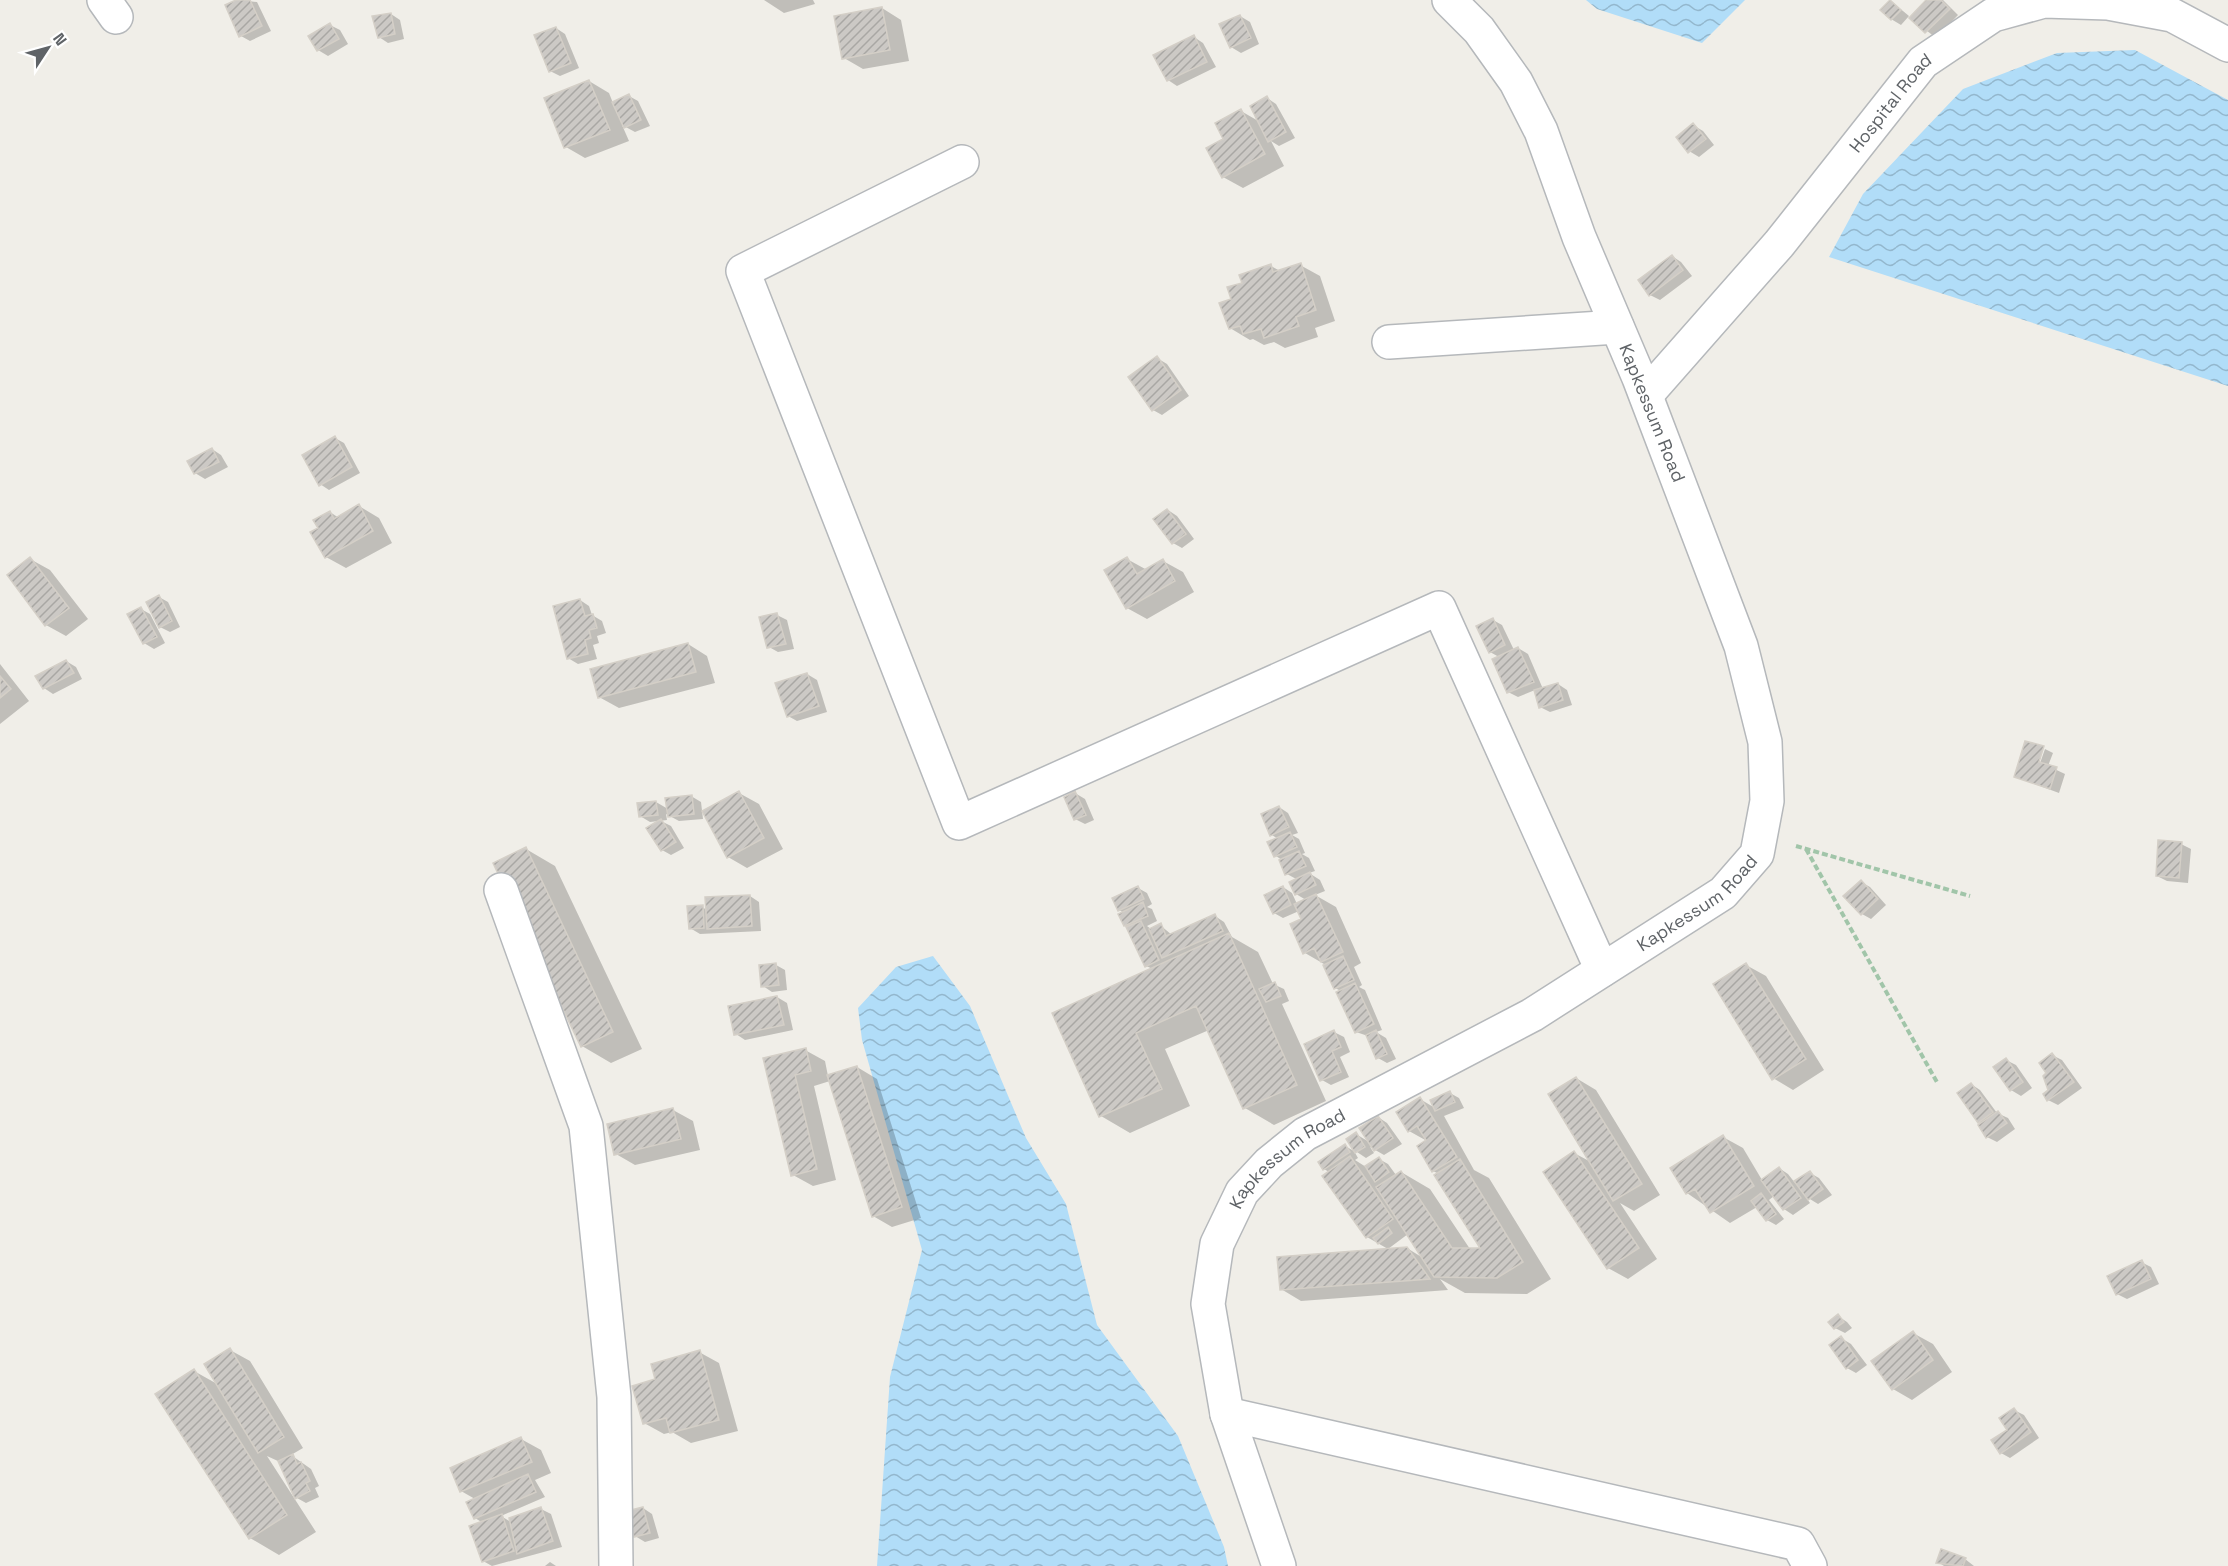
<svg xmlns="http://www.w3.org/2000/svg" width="2228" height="1566" viewBox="0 0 2228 1566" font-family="'Space Grotesk',sans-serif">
<defs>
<pattern id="water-waves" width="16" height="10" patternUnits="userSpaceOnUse" patternTransform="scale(1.5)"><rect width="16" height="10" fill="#b1ddf8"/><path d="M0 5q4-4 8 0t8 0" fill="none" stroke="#93b7cd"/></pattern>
<pattern id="building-hatch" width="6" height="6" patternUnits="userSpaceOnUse" patternTransform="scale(1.5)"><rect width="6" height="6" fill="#ccc9c5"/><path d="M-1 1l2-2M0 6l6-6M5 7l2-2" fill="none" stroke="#a9a7a4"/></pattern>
</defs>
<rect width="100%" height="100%" fill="#f0eee8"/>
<!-- water -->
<path fill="url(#water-waves)" d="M1586 0H1745L1702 43 1597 9Z
M2135 50 2228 100V386L1829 257 1863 194 1963 89 2057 53Z
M933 956 970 1006 1026 1138 1066 1204 1097 1325 1178 1436 1224 1547 1228 1566H877L890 1377 922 1250 862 1040 858 1008 896 967Z"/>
<!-- shadow -->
<path fill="#0003" d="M239 0 257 2 271 31 250 41 241 36Z
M764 0H813L815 4 784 13Z
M1928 0H1943L1958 15 1936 38 1911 18Z
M1891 1 1909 16 1901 25 1891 19Z
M882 8 901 20 909 61 863 69 844 58Z
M391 14 400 20 404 39 388 43 379 37Z
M1240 16 1250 22 1259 44 1241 53 1231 47 1221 25Z
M330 25 340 30 348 44 328 56 318 50Z
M556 28 565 34 579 68 560 76 550 71Z
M1194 37 1203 43 1216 67 1177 86 1168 80Z
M589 81 609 93 613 103 629 96 638 101 650 126 635 132 622 125 629 141 585 158 566 147Z
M1267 98 1276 104 1295 138 1279 146 1271 141 1284 166 1243 188 1223 177 1225 139 1241 111 1260 122Z
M1693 125 1703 131 1714 145 1699 157 1689 151Z
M1672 256 1681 262 1692 276 1660 300 1650 295Z
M1300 265 1320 276 1335 321 1315 328 1318 337 1285 348 1274 342 1264 345 1253 339 1250 340 1230 328 1233 300 1244 284 1271 266 1280 271Z
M1157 358 1167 364 1189 396 1162 415 1153 410Z
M335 438 344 443 360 473 329 490 320 484Z
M212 449 221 455 228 467 205 479 195 473Z
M359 506 379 518 392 543 346 568 326 557 320 528 330 512 339 518Z
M1168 510 1177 516 1194 539 1182 548 1173 543Z
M30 559 50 570 88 619 66 636 46 625Z
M1127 559 1147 570 1163 561 1183 572 1194 592 1147 619 1127 608Z
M159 597 168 602 180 627 170 632 160 627Z
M580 600 589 606 592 615 602 621 606 633 597 636 599 643 593 645 597 659 578 664 568 658Z
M141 609 150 614 165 643 154 649 144 643 129 615Z
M777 615 787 620 794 649 778 652 769 647Z
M1493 620 1502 625 1514 650 1518 648 1528 654 1543 689 1558 684 1567 690 1572 705 1550 712 1540 707 1535 690 1518 697 1508 692 1499 657 1490 652Z
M688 644 707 656 715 683 619 708 599 697Z
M66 661 76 667 82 679 53 694 44 688Z
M0 664 29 701 0 724Z
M807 674 817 680 827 712 797 721 788 716Z
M2045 749 2053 753 2048 766 2065 774 2059 793 2016 777 2038 769Z
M739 793 759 804 783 849 747 868 728 857Z
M1075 793 1085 799 1094 820 1085 824 1075 819Z
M691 796 701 802 703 819 679 821 666 814 667 820 650 822 640 816 656 802 668 809Z
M1279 807 1288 813 1298 833 1292 835 1299 839 1305 853 1302 854 1309 858 1315 871 1309 873 1320 880 1325 891 1315 895 1336 907 1361 963 1354 967 1362 985 1359 987 1365 990 1382 1030 1376 1032 1386 1038 1396 1059 1387 1063 1378 1058 1368 1036 1356 1032 1341 991 1335 988 1324 964 1305 953 1303 920 1299 911 1283 918 1274 913 1283 887 1292 893 1297 904 1306 900 1296 894 1298 880 1287 874 1282 860 1276 856 1278 839 1272 835Z
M661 821 671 826 684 848 671 855 662 850Z
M2181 844 2191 849 2188 883 2167 881 2157 876Z
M526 849 555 866 642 1049 611 1063 582 1046Z
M1861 882 1870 887 1886 905 1871 919 1862 914Z
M1138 888 1147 893 1152 904 1147 907 1152 909 1157 921 1147 926 1151 929 1160 925 1172 935 1215 916 1224 922 1232 937 1258 952 1273 984 1284 989 1289 1001 1282 1004 1326 1101 1274 1125 1245 1108 1209 1030 1165 1049 1190 1106 1130 1133 1101 1116 1054 1014 1153 969 1146 966 1125 925 1124 913 1119 910Z
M750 896 759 902 761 931 700 934 690 928 702 907 707 910Z
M776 965 785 970 787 990 772 992 763 986Z
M1746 965 1766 976 1824 1070 1793 1090 1773 1078Z
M777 997 787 1003 793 1030 745 1040 736 1034Z
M1334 1032 1344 1037 1350 1052 1340 1057 1349 1077 1331 1085 1322 1080Z
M805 1050 825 1061 828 1076 857 1067 877 1079 921 1218 892 1227 873 1216 830 1081 814 1086 836 1180 813 1186 793 1175 765 1059Z
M2052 1055 2062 1060 2082 1088 2058 1105 2048 1100 2050 1091 2046 1085 2049 1083Z
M2006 1060 2016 1065 2032 1088 2021 1096 2011 1090Z
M1576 1078 1596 1090 1660 1195 1634 1211 1620 1203 1657 1259 1628 1279 1608 1268 1574 1153 1591 1162Z
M1971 1084 1980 1090 1997 1113 2008 1118 2015 1129 1997 1142 1987 1137 1983 1124 1979 1122Z
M1450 1093 1459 1098 1464 1108 1444 1116 1474 1170 1489 1178 1551 1279 1527 1294 1465 1293 1440 1279 1448 1290 1301 1301 1281 1289 1407 1248 1423 1258 1408 1234 1388 1249 1367 1237 1329 1172 1324 1169 1345 1146 1354 1151 1358 1158 1355 1160 1366 1167 1379 1159 1388 1164 1396 1175 1401 1172 1430 1189 1470 1249H1483L1439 1174 1433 1171 1427 1141 1409 1131 1420 1099 1435 1108Z
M673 1110 693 1121 700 1150 635 1165 616 1154Z
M1378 1117 1387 1123 1402 1144 1384 1155 1370 1147 1374 1153 1366 1158 1357 1152 1356 1134 1369 1142Z
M1723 1137 1743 1148 1762 1180 1779 1168 1788 1174 1795 1183 1810 1173 1819 1178 1832 1195 1818 1204 1805 1196 1810 1203 1793 1215 1784 1209 1774 1196 1769 1200 1784 1219 1776 1225 1767 1220 1757 1207 1730 1223 1687 1193Z
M2141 1262 2151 1267 2159 1284 2127 1299 2117 1294Z
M1838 1316 1847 1322 1852 1328 1845 1333 1835 1328Z
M1913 1333 1933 1344 1952 1372 1912 1400 1893 1389Z
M1841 1338 1851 1344 1867 1365 1856 1373 1847 1368Z
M230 1350 250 1361 303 1448 291 1455 311 1469 319 1486 315 1488 319 1497 306 1503 297 1498 280 1462 267 1456 316 1532 279 1555 250 1538 194 1371 219 1385Z
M699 1352 719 1363 738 1431 691 1443 672 1432 664 1434 644 1423 657 1380Z
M2014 1410 2024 1415 2039 1438 2010 1458 2001 1453Z
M521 1439 541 1450 551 1473 535 1480 545 1497 501 1516 511 1522 541 1509 551 1514 562 1547 492 1566 483 1561V1523L475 1518V1499L461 1491 452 1469Z
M643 1508 652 1514 659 1538 645 1542 635 1536Z
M1965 1559 1974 1566H1944L1938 1562Z
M550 1562 556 1566H545Z"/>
<!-- building -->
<path fill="url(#building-hatch)" stroke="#d4cfc7" stroke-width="1.5" d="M236 0H250L262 26 239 37 225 5Z
M1890 0 1901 10 1891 20 1880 10Z
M1926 0H1941L1950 9 1925 33 1909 18Z
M882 7 890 50 842 59 834 16Z
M391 13 395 34 378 38 372 16Z
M1240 15 1251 38 1230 48 1219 24Z
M330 23 339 39 317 51 308 36Z
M556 27 571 63 549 72 534 35Z
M1194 35 1207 62 1167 81 1153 55Z
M589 80 610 130 564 148 544 98Z
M629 94 641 120 624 128 612 102Z
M1267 96 1286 132 1268 142 1250 106Z
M1241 109 1265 154 1222 178 1206 148 1223 139 1215 123Z
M1693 123 1706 139 1688 153 1676 137Z
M1672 255 1683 270 1649 296 1638 280Z
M1301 263 1316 310 1296 317 1299 326 1264 338 1261 329 1243 334 1240 326 1229 329 1219 303 1231 299 1227 287 1242 283 1239 275 1271 264 1273 272Z
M1157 356 1181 390 1152 411 1128 377Z
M335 436 352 467 319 486 302 455Z
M212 448 219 462 194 474 187 461Z
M359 504 373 531 325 558 310 532 318 528 313 520 330 511 334 519Z
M1167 509 1186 534 1172 544 1153 519Z
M30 557 69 608 45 626 7 575Z
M1127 557 1137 574 1163 559 1175 581 1126 609 1104 570Z
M159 595 172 621 159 628 146 602Z
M580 599 585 616 593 614 597 628 589 630 591 638 585 640 588 654 567 659 553 606Z
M141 607 157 637 143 644 127 614Z
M777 613 786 644 767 648 759 617Z
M1493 618 1505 645 1489 653 1476 626Z
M688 643 696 672 598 698 590 669Z
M1518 647 1534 682 1507 693 1492 659Z
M66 660 74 673 43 689 35 676Z
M807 673 819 706 787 717 775 683Z
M0 676 11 689 0 698Z
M1558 683 1563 700 1539 708 1534 690Z
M2025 741 2044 746 2039 762 2057 767 2050 789 2014 777Z
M739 791 764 838 727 858 702 811Z
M1075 791 1086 815 1074 820 1064 797Z
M692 795 694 814 668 817 665 798Z
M656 801 658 815 639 817 637 803Z
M1279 806 1289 827 1270 836 1261 814Z
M661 819 676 842 661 851 646 828Z
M1290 832 1297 847 1274 857 1267 842Z
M2158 840 2182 842 2179 878 2156 876Z
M526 847 613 1032 581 1047 493 863Z
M1299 851 1306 866 1285 875 1279 860Z
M1310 872 1316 885 1295 895 1289 882Z
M1861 880 1878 899 1861 915 1843 896Z
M1138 886 1144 899 1118 911 1112 898Z
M1283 886 1291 905 1273 914 1264 895Z
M1316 894 1343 952 1321 962 1314 948 1303 954 1290 924 1301 919 1294 904Z
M750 895 752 926 707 929 705 897Z
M1143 902 1148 916 1124 926 1118 914Z
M703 905 704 928 689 929 687 906Z
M1215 914 1223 931 1162 958 1149 929 1161 923 1166 936Z
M1141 921 1159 960 1145 967 1126 927Z
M1229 933 1297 1085 1243 1109 1196 1006 1136 1033 1162 1089 1099 1117 1052 1013Z
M1343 956 1354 980 1334 989 1323 965Z
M776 963 779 985 761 987 759 965Z
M1746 963 1806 1059 1772 1080 1713 984Z
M1275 982 1281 996 1266 1002 1259 989Z
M1355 983 1374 1024 1355 1033 1336 992Z
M777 996 784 1025 734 1035 728 1006Z
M1334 1030 1341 1047 1332 1051 1341 1072 1320 1081 1304 1044Z
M1376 1030 1387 1054 1376 1059 1366 1035Z
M806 1048 811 1071 795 1075 817 1169 791 1176 763 1058Z
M2052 1053 2074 1082 2047 1101 2043 1094 2048 1090 2043 1076 2046 1073 2039 1063Z
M2006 1058 2023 1082 2010 1091 1993 1067Z
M857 1066 902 1207 872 1217 827 1075Z
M1576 1077 1642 1184 1613 1201 1548 1094Z
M1971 1083 1993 1112 1978 1123 1957 1093Z
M1450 1091 1455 1102 1435 1111 1430 1100Z
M1420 1097 1457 1157 1432 1172 1417 1146 1426 1140 1417 1126 1408 1132 1396 1112Z
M673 1108 681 1139 614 1155 607 1124Z
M1998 1111 2007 1123 1986 1138 1978 1125Z
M1378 1116 1393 1138 1374 1151 1359 1128Z
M1356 1132 1365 1147 1355 1153 1346 1139Z
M1723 1135 1754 1186 1710 1213 1695 1189 1686 1194 1670 1168Z
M1345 1144 1350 1152 1323 1170 1318 1162Z
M1574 1151 1639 1248 1607 1269 1543 1172Z
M1350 1156 1393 1219 1366 1238 1322 1176Z
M1379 1157 1389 1172 1375 1182 1365 1166Z
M1460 1159 1523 1262 1497 1278 1434 1277 1376 1187 1401 1171 1452 1248H1480L1434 1175Z
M1779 1167 1801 1198 1783 1210 1761 1180Z
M1810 1171 1823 1189 1808 1200 1794 1181Z
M1761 1193 1776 1214 1766 1221 1751 1201Z
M1388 1227 1392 1233 1378 1244 1373 1238Z
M1407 1247 1430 1279 1280 1290 1277 1257Z
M2142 1260 2151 1279 2116 1295 2107 1276Z
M1838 1314 1844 1322 1834 1329 1828 1322Z
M1913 1331 1933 1360 1892 1390 1871 1361Z
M1841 1336 1858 1360 1846 1369 1829 1345Z
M230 1348 284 1437 258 1453 204 1364Z
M700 1350 719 1420 670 1433 666 1418 643 1424 632 1386 655 1379 651 1364Z
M194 1369 287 1515 249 1539 155 1394Z
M2014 1408 2031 1432 2000 1454 1991 1440 2007 1430 1999 1418Z
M521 1437 532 1462 460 1492 450 1468Z
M293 1454 297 1464 301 1462 310 1481 306 1483 310 1491 295 1499 278 1461Z
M528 1474 536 1492 474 1519 466 1502Z
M541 1507 553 1541 517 1554 509 1518Z
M643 1507 650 1533 634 1537 627 1511Z
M502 1514 514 1551 482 1562 469 1526Z
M1941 1549 1966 1558 1963 1566 1936 1563Z"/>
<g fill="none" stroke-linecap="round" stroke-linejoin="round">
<defs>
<g id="minor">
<path d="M104 0 116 17"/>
<path d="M962 162 743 271 959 823 1439 608 1602 970"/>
<path d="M1389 342 1617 327"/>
<path id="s1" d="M1646 395 1779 244 1923 62 1993 15 2044 1 2108 3 2172 15 2228 45"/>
<path d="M501 890 586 1126 614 1397 616 1566"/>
<path d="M1227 1414 1798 1544 1810 1566"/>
<path id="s2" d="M1279 1566 1227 1414 1208 1304 1217 1244 1242 1192 1269 1163 1305 1134 1532 1015 1723 893 1757 854 1767 801 1765 742 1741 646 1639 378 1579 237 1541 131 1516 82 1479 30 1449 0"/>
</g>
</defs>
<!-- minor casing -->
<use href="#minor" stroke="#b5b8bb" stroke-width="36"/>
<!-- path -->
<path stroke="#a1c5a9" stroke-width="4" stroke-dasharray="6 3" stroke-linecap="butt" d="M1796 846 1970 896
M1806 849 1938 1084"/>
<!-- minor -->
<use href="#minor" stroke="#fff" stroke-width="33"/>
</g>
<g text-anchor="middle" stroke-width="4.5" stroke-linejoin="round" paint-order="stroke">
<!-- street labels -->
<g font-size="18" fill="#5f6367" stroke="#fff">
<text dy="6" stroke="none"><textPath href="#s1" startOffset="381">Hospital Road</textPath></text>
<text transform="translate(1652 413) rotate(68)" y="6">Kapkessum Road</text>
<text dy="6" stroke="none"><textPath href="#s2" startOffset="933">Kapkessum Road</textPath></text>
<text dy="6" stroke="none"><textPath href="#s2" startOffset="447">Kapkessum Road</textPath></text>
</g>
</g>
<!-- north arrow -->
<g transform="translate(48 48) rotate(54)" stroke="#ffffff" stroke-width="4.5" paint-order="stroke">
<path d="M0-4.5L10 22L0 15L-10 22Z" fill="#5f6367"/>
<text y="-9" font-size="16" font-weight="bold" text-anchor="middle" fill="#5f6367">N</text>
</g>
</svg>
